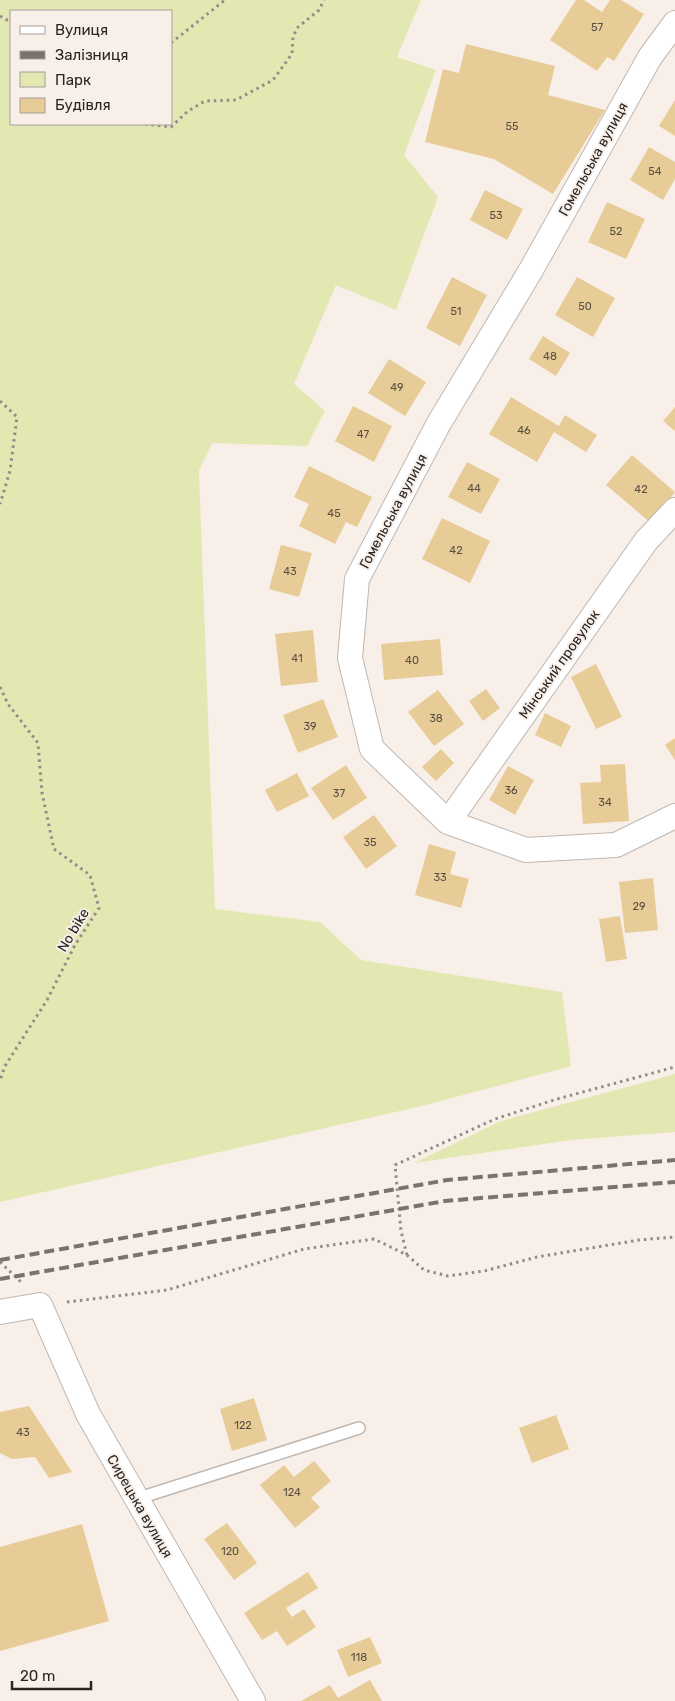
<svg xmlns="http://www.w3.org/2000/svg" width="675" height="1701" viewBox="0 0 675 1701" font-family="Rubik,sans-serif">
<rect width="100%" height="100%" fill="#f8efe9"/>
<!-- green -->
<path fill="#e3e8b2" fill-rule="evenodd" d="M0 0H421L397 57 436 70 404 155 438 197 396 310 336 285 294 384 325 411 307 446 212 443 199 471 215 909 320 922 361 960 562 992 571 1066 422 1106 0 1202ZM171 11V124H11V11Z
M675 1074V1132L571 1140 414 1163 501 1121Z"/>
<!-- building -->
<path fill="#e8cc98" d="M576 0H584L602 12 610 0H621L644 14 614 61 607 57 597 71 550 40Z
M466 44 555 66 548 95 605 110 553 194 494 159 425 142 443 69 459 73Z
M675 100V136L659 126Z
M649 147 675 162V179L663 200 630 180Z
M485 190 523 209 507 240 470 220Z
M607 202 645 219 626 259 588 242Z
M452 277 487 295 460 346 426 328Z
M577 277 615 298 593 337 555 315Z
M543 336 570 353 556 376 529 359Z
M389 359 426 382 405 416 368 393Z
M511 397 559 426 565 415 597 435 586 452 554 432 537 462 489 434Z
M353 406 392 426 374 462 335 441Z
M675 407V431L663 421Z
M632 455 675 492 651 523 606 485Z
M467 462 500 479 481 514 448 497Z
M309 466 372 497 357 527 346 522 335 544 299 526 309 504 294 497Z
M442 518 490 541 470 583 422 559Z
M281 545 312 553 299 597 269 589Z
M313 630 318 682 281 686 275 634Z
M440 639 443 675 384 680 381 644Z
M596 664 622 717 596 729 571 677Z
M486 689 500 708 483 721 469 701Z
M438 690 464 724 434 746 408 712Z
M323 699 338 737 298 753 283 715Z
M545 713 571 726 561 747 535 735Z
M675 738V760L665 745Z
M441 749 454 763 436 781 422 767Z
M625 764 629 821 583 824 580 783 601 782 600 765Z
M346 765 367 798 333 820 311 788Z
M508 766 534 780 515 815 489 800Z
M297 773 309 796 277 812 265 790Z
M374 815 397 846 366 869 343 837Z
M429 844 456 852 450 874 469 879 461 908 415 895Z
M653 878 658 930 625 933 619 882Z
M620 916 627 959 606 962 599 919Z
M254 1398 267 1440 232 1451 220 1409Z
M29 1406 72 1472 49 1478 35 1457 12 1459 0 1453V1412Z
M556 1415 569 1449 532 1463 519 1428Z
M314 1461 331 1481 311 1498 320 1507 295 1528 260 1485 284 1465 294 1477Z
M227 1523 257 1563 234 1580 204 1539Z
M82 1524 109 1621 0 1651V1547Z
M308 1572 318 1588 286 1608 292 1617 304 1609 316 1627 287 1646 277 1631 262 1640 244 1613Z
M370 1637 382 1663 348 1677 337 1650Z
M370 1680 382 1701H301L330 1685 338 1698Z"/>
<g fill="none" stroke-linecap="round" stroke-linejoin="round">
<defs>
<path id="service" d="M136 1499 359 1428"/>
<path id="minor" d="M675 23 650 57 531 270 439 423 357 579 350 658 372 749 448 822 526 850 616 845 675 816
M448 822 646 541 675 510
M0 1312 40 1305 88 1414 253 1701"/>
</defs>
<!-- service casing -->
<use href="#service" stroke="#bfb7b1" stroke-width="14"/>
<!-- minor casing -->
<use href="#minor" stroke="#bfb7b1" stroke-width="26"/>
<!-- path -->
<path stroke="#928c88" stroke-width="3" stroke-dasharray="2.5 4" stroke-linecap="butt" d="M0 16 11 22
M171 43 225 0
M145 124 171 127 188 111 205 101 236 100 273 80 292 54 293 37 297 28 319 10 324 0
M0 401 17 417 10 471 0 504
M0 687 8 704 38 743 42 793 54 849 90 875 99 908 75 945 47 1000 5 1066 0 1080
M407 1255 401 1231 395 1165 495 1119 557 1099 675 1067
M0 1262 21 1282
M67 1302 167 1290 304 1249 374 1239 407 1255 424 1270 448 1276 484 1271 537 1257 639 1240 675 1237"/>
<!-- service -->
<use href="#service" stroke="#fff" stroke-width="11"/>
<!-- minor -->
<use href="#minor" stroke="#fff" stroke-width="24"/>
<!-- rail -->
<path stroke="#797370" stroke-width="4" stroke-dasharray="10 5" stroke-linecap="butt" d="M0 1260 447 1180 675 1160
M0 1279 445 1201 675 1182"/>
</g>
<g text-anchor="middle" stroke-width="4" stroke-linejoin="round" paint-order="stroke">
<!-- number labels -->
<g font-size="11" fill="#584f40">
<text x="597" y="31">57</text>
<text x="512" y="130">55</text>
<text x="655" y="175">54</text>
<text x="496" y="219">53</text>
<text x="616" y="235">52</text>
<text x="585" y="310">50</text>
<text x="456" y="315">51</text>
<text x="550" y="360">48</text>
<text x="397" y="391">49</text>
<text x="524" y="434">46</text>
<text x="363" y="438">47</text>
<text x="474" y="492">44</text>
<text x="641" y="493">42</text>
<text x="334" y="517">45</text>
<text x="456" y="554">42</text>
<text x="290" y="575">43</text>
<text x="297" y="662">41</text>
<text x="412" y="664">40</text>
<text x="436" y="722">38</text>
<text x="310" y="730">39</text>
<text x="511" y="794">36</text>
<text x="339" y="797">37</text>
<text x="605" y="806">34</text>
<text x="370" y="846">35</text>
<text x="440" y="881">33</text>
<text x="639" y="910">29</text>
<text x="243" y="1429">122</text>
<text x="23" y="1436">43</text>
<text x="292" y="1496">124</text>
<text x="230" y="1555">120</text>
<text x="359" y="1661">118</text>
</g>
<!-- street labels -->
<g font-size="14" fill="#282523" stroke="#f8efe9">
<text transform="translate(593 159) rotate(-61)" y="5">Гомельська вулиця</text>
<text transform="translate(393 511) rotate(-62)" y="5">Гомельська вулиця</text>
<text transform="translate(559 664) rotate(-55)" y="5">Мінський провулок</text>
<text transform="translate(73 930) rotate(-59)" y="5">No bike</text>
<text transform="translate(140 1506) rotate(60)" y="5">Сирецька вулиця</text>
</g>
</g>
<!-- legend -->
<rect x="10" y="10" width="162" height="115" fill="#f8efe9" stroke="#a59e9a"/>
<rect x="20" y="26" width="25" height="8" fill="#ffffff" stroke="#a59e9a"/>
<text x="55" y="35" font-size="15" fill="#282523">Вулиця</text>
<rect x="20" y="51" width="25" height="8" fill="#797370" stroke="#a59e9a"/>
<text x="55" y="60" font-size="15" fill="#282523">Залізниця</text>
<rect x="20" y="72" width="25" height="15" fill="#e3e8b2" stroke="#a59e9a"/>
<text x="55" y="85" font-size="15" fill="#282523">Парк</text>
<rect x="20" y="98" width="25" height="15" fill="#e8cc98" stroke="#a59e9a"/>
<text x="55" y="110" font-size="15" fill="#282523">Будівля</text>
<!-- scale -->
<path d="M12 1681v8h79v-8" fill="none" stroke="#282523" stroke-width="2.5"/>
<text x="20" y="1681" font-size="15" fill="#282523" stroke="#f8efe9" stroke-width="4" paint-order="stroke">20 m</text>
</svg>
